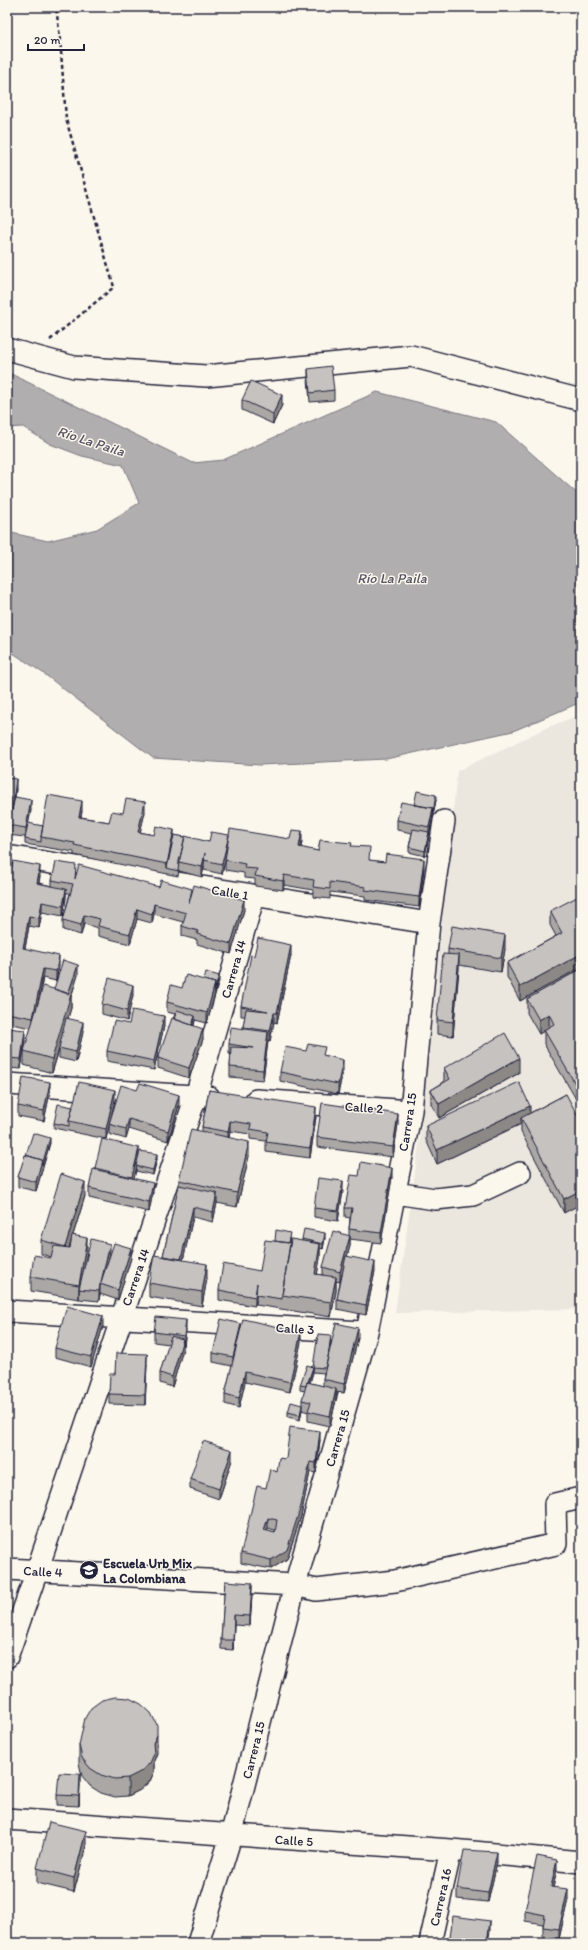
<svg xmlns="http://www.w3.org/2000/svg" width="588" height="1950" viewBox="0 0 588 1950" font-family="Itim,sans-serif">
<rect width="100%" height="100%" fill="#fbf7ec"/>
<filter id="ink" filterUnits="userSpaceOnUse"><feTurbulence type="fractalNoise" baseFrequency=".025" numOctaves="2"/><feDisplacementMap in="SourceGraphic" scale="8" xChannelSelector="R" yChannelSelector="G"/><feConvolveMatrix kernelMatrix="1 2 1 2 8 2 1 2 1" color-interpolation-filters="sRGB"/></filter>
<g filter="url(#ink)">
<!-- built -->
<path fill="#ebe7df" d="M581 714V1309L395 1313 421 1130 457 771 546 728Z"/>
<!-- water -->
<path fill="#b1aeb0" stroke="#787681" d="M7 372 193 463 223 460 377 392 496 422 581 497V702L513 731 386 759 260 765 153 758 43 673 7 649V532L48 541 97 529 139 503 123 465 82 456 50 444 23 427 7 428Z"/>
<g fill="none" stroke-linecap="round" stroke-linejoin="round">
<defs>
<path id="minor" d="M7 349 74 367 206 376 411 356 581 400
M7 856 429 923
M7 1084 209 1097
M256 1100 411 1111
M395 1193 435 1199 473 1195 520 1173
M7 1311 362 1332
M7 1569 295 1585 316 1590 395 1581 556 1544 555 1504 581 1498
M7 1657 37 1571 196 1096 254 896
M7 1819 451 1850 581 1862
M198 1943 231 1836 295 1585 367 1332 411 1111 429 923 444 821
M430 1943 451 1850"/>
</defs>
<!-- minor casing -->
<use href="#minor" stroke="#22223b" stroke-width="24"/>
<!-- path -->
<path stroke="#22223b" stroke-width="2.5" stroke-dasharray="4 3" stroke-linecap="butt" d="M50 340 114 287 66 119 60 38 56 7"/>
<!-- minor -->
<use href="#minor" stroke="#fbf7ec" stroke-width="21"/>
</g>
<!-- wall -->
<path fill="#aaa7a5" stroke="#22223b" fill-rule="evenodd" d="M308 369 334 390V400L310 402 308 379Z
M242 400 282 405 273 424 242 410Z
M7 778 16 789 15 797 31 810 28 824 43 826 82 811 81 817 109 822 123 813 145 812 140 832 154 835H174L209 842 229 840 302 841 301 848 318 851 352 846 369 860 424 868 419 907 365 900V896L330 892V899L313 897V890L284 885 283 890 255 886V879L244 878V873L225 870V861L222 874 204 870V866L202 877 179 871V870L178 876 74 855V852L25 844V837L7 835Z
M436 800 425 856 409 852V847L412 833 397 830V820L414 805Z
M76 873 192 893 244 910 231 954 197 944V940L182 936V926L183 922 154 914 152 923 137 919 130 944 98 936V928L84 924 81 935 63 930V920L70 893H66V898L63 916 42 912 39 928 29 926 25 949 59 966 56 981 43 978 38 1002 54 989 78 975 71 997V1008L68 1018 83 1032 76 1062 59 1058V1050L52 1073 24 1065V1051L31 1028 7 1023V891L40 876 39 883 52 886V880Z
M581 900V1106H580L544 1044V1031L539 1034 527 1013V999L577 971 576 970 520 1001 507 977V963L556 936 550 925V911Z
M448 949H505L501 972 459 965 453 1036 437 1034V1020L448 955Z
M291 955 277 1023 274 1022 270 1041 268 1040 263 1080 230 1077V1067L231 1054H229V1044L243 1028 245 1016H241V1006L254 956Z
M204 980 219 981 207 1023 195 1020 194 1026 203 1039 189 1078 158 1068V1058L175 1014 167 1012V1002L182 988Z
M133 995 127 1021 102 1014V1004Z
M129 1024 164 1026 154 1070 107 1061V1051Z
M7 1028 25 1040 21 1069 7 1068Z
M325 1056 343 1070 338 1094 280 1081V1072Z
M444 1068 519 1073 439 1118 431 1104V1090L444 1082Z
M209 1090 316 1117 310 1158 266 1152V1141L250 1139V1134L230 1131 229 1138 249 1156 237 1207 217 1203 213 1222 193 1217 183 1260 207 1278 202 1306 149 1297V1283L163 1256 179 1185V1180L202 1132V1127Z
M50 1092 44 1121 18 1116V1106Z
M566 1094 564 1213 521 1132V1124L437 1164 426 1140V1126L530 1113Z
M115 1100 110 1119 179 1105 168 1141 129 1129 126 1139 109 1134V1126L106 1139 54 1128V1123L73 1107Z
M398 1124 393 1157 317 1147V1137Z
M50 1143 36 1191 18 1187V1177L26 1155Z
M139 1155 157 1159 153 1175 136 1171V1168L134 1178 153 1192 149 1212 89 1198V1188L95 1168Z
M359 1176 392 1177 381 1243 350 1239V1246L347 1256 375 1271 366 1315 337 1309V1299L342 1272 340 1282 336 1281V1291L331 1317 256 1305V1300L255 1306 219 1300V1290L260 1271 275 1241 290 1238 289 1243 302 1241V1239L325 1238 323 1249 320 1248V1258L317 1274 323 1275V1267L349 1236V1229L350 1218 345 1217V1208Z
M343 1191 338 1221 314 1217V1208Z
M85 1196 73 1235 87 1252 86 1259 110 1254 108 1262 131 1258 118 1300 100 1294 99 1301 79 1299 31 1291V1277L51 1258 52 1257 41 1254V1240ZM72 1238 70 1248H69Z
M103 1326 91 1367 55 1357V1348Z
M241 1328 301 1342 290 1392 245 1382 239 1408 225 1404V1394L232 1366 213 1362V1353Z
M186 1330 183 1349 172 1387 160 1383V1373L169 1344 154 1342V1332Z
M358 1338 344 1393 336 1392V1399L330 1426 308 1421V1412L302 1410 300 1420 288 1417V1412L302 1405V1400L305 1391 300 1390V1385L313 1372 310 1383 323 1386V1379L324 1373 313 1372V1367L331 1340 330 1349Z
M147 1364 145 1405 109 1404V1394L115 1374Z
M320 1440 316 1473 310 1472 301 1516 287 1559 271 1569 241 1563V1553L266 1488 286 1459ZM268 1528 275 1530V1533L267 1531Z
M232 1460 219 1499 190 1489V1479Z
M581 1496V1516L579 1507V1497Z
M225 1581 252 1593 250 1626 234 1625 233 1650 221 1649V1640Z
M79 1745 157 1753 154 1761V1772L150 1781 140 1790 128 1796 115 1797 101 1793 90 1786 82 1776 79 1763Z
M80 1784 79 1806 57 1805V1795Z
M86 1846 74 1892 37 1883V1868Z
M497 1862 488 1902 457 1899V1889Z
M581 1865V1891L578 1890V1881Z
M557 1869 553 1888 568 1899 559 1939 543 1937V1924L525 1921V1911Z"/>
<!-- shaded-wall -->
<path fill="#8b8886" stroke="#22223b" d="M282 395V405L273 424V414Z
M16 779V789L12 820V810Z
M436 795V800L425 856V851L429 832V827L433 808Z
M31 800V810L26 837V828Z
M82 801V811L79 827V817Z
M145 802V812L138 842V832Z
M174 830V840L167 868V864Z
M302 831V841L299 857V847Z
M229 835V845L222 874V864Z
M205 853 204 866 202 877V867Z
M424 859V868L419 907V897Z
M40 866V876L37 893V883Z
M284 875V885L283 890V881Z
M66 889V898L63 916V906Z
M244 900V910L231 954V944Z
M42 902V912L39 928V918Z
M154 904V914L152 923V914Z
M137 909V919L130 944V934Z
M84 915V924L81 935V925Z
M29 916V926L23 958V948Z
M505 935V949L501 972V958Z
M291 945V955L277 1023V1013Z
M581 954V968L576 965V970L520 1001V987Z
M459 955V970L453 1036V1022Z
M59 956V966L56 981V971Z
M78 965V975L71 997V1008L52 1073V1059L67 997Z
M43 969V978L33 1028V1018Z
M219 976V981L215 993V988Z
M215 983V993L207 1023V1013Z
M133 985V995L127 1021V1011Z
M274 1013V1022L270 1041V1031Z
M549 1014V1029L544 1030V1031L539 1034V1020Z
M164 1016V1026L154 1070V1061Z
M195 1016V1021L191 1034V1029Z
M83 1022V1032L76 1062V1052Z
M203 1029V1039L189 1078V1068Z
M25 1030V1040L21 1069V1059Z
M268 1032V1042L263 1080V1070Z
M519 1058V1073L439 1118V1104Z
M343 1060V1070L338 1094V1084Z
M50 1082V1092L44 1121V1111Z
M115 1090V1100L106 1139V1129Z
M580 1092H581V1106H580Z
M179 1095V1105L168 1141V1131Z
M530 1106V1120L521 1118V1124L437 1164V1150Z
M316 1107V1117L310 1158V1148Z
M398 1114V1124L393 1157V1147Z
M129 1119V1129L126 1139V1129Z
M230 1121V1131L228 1142V1132Z
M50 1138V1143L36 1191V1182L42 1160Z
M249 1142V1156L237 1207V1193Z
M139 1148V1158L132 1187V1177Z
M157 1154V1159L153 1175V1170Z
M392 1168V1177L381 1243V1233Z
M343 1181V1191L338 1221V1211Z
M85 1182V1196L65 1261V1247Z
M153 1183V1192L149 1212V1202Z
M581 1190V1204L564 1213V1199Z
M217 1193V1203L213 1222V1212Z
M193 1207V1217L180 1273V1263Z
M325 1233V1238L323 1249V1244Z
M350 1236V1246L340 1282V1272Z
M87 1238V1252L81 1289H79V1299V1285Z
M110 1244V1254L103 1285 101 1282Z
M320 1244V1258L315 1288V1274Z
M131 1248V1258L118 1300V1290Z
M375 1262V1271L366 1315V1305Z
M207 1264V1278L202 1306V1292Z
M336 1277V1291L331 1317V1302Z
M257 1283 256 1300 255 1306V1297Z
M100 1284V1294L99 1301V1291Z
M103 1316V1326L91 1367V1357Z
M186 1320V1330L184 1346V1336Z
M241 1324V1334L233 1367V1357Z
M358 1328V1338L344 1393V1384Z
M301 1332V1342L290 1392V1382Z
M183 1339V1349L172 1387V1377Z
M147 1354V1364L145 1405V1395Z
M313 1367V1372L307 1392V1387Z
M245 1372V1382L239 1408V1398Z
M336 1389V1399L330 1426V1416Z
M302 1405V1410L300 1420V1415Z
M320 1431V1440L316 1473V1463Z
M232 1450V1460L219 1499V1489Z
M310 1462V1472L301 1516 287 1559 271 1569V1560Z
M268 1518V1528L264 1540V1530Z
M252 1583V1593L250 1626V1616Z
M234 1615V1625L233 1650V1640Z
M157 1735V1753L154 1761V1772L150 1781 140 1790 128 1796V1778L153 1743Z
M80 1774V1784L79 1806V1796Z
M86 1831V1846L74 1892V1878Z
M497 1852V1862L488 1902V1893Z
M557 1860V1869L551 1897V1887Z
M568 1889V1899L559 1939V1929Z
M490 1921V1931L488 1943H487Z"/>
<!-- building -->
<path fill="#c6c2c0" stroke="#22223b" fill-rule="evenodd" d="M331 366 334 390 310 393 308 369Z
M251 381 282 395 273 414 242 400Z
M7 778 16 779 12 810 15 797 31 800 26 828 7 825Z
M417 791 436 795 433 813V808L414 805Z
M48 795 82 801 79 817 109 822 112 811 123 813 126 799 145 802 138 832 154 835 156 826 174 830 167 864 74 845 75 843 41 837Z
M401 802 433 808 429 827 397 820Z
M28 823 43 826 41 837V842L25 839Z
M230 829 290 839 292 830 302 831 299 847 318 851 320 840 352 843 351 846 370 847 369 860 385 862 386 854 424 859 419 897 365 890 366 887 330 882V889L313 887 314 880 284 875 283 881 255 876 257 869 244 868 245 864 225 860Z
M413 829 429 832 425 851 409 847Z
M211 832 229 835 222 864 204 860 205 853 202 867 179 862 185 836 209 842Z
M174 835 185 837 179 862 178 871 167 868Z
M13 861 40 866 37 883 66 889 63 906 42 902 39 918 29 916 23 948 59 956 56 971 43 969 33 1018 7 1013V891Z
M56 862 76 865 75 879 79 865 159 887 161 880 192 889 189 903 194 885 244 900 231 944 197 934 198 931 182 926 186 913 154 904 152 914 137 909 130 934 98 926 100 919 84 915 81 925 63 920 73 884 52 880Z
M579 896 581 900V954L520 987 507 963 562 933 550 911Z
M452 926 505 935 501 958 448 949Z
M258 938 291 945 277 1013H274L270 1031 243 1027 246 1009 268 1011 241 1006 251 955 254 956Z
M443 954 459 955 453 1022 437 1020Z
M63 960 78 965 68 994 54 989Z
M581 962V969L579 970 576 965Z
M581 969V1092H580L544 1030 554 1024 549 1014 539 1020 527 999Z
M206 972 219 976 215 988V983L204 980Z
M186 975 215 983 207 1013 167 1002 171 985 182 988Z
M109 978 133 985 127 1011 102 1004Z
M43 986 71 994 52 1059 24 1051Z
M132 1010 164 1016 154 1061 107 1051 114 1021 129 1024Z
M177 1010 195 1016 192 1025 174 1019Z
M66 1018 83 1022 76 1052 59 1048Z
M172 1018 203 1029 189 1068 158 1058Z
M231 1027 268 1032 263 1070 230 1067 231 1047 254 1048 229 1044Z
M7 1028 25 1030 21 1059 7 1058Z
M505 1033 519 1058 439 1104 431 1090 450 1079 444 1068Z
M308 1044 325 1047 323 1055 343 1060 338 1084 280 1072 285 1047 306 1051Z
M23 1077 50 1082 44 1111 18 1106Z
M79 1082 115 1090 106 1129 69 1121Z
M519 1082 530 1106 437 1150 426 1126Z
M140 1083 179 1095 168 1131 129 1119 126 1129 109 1124 121 1085 137 1090Z
M209 1090 316 1107 310 1148 266 1142 268 1132 250 1129 251 1124 230 1121 228 1132 202 1127Z
M566 1094 581 1122V1190L564 1199 521 1118Z
M322 1103 398 1114 393 1147 317 1137Z
M58 1104 73 1107 69 1121V1126L54 1123Z
M191 1129 249 1142 237 1193 179 1180Z
M33 1133 50 1138 42 1165V1160L26 1155Z
M102 1139 139 1148 132 1177 95 1168Z
M140 1151 157 1154 153 1170 136 1166Z
M25 1155 42 1160 36 1182 18 1177Z
M361 1162 392 1168 381 1233 349 1229 352 1208H345L351 1175 359 1176Z
M93 1169 153 1183 149 1202 89 1188Z
M61 1174 85 1182 65 1247 41 1240Z
M318 1178 343 1181 338 1211 314 1208Z
M179 1185 217 1193 213 1212 193 1207 181 1259 163 1256Z
M304 1229 325 1233 323 1244 302 1239Z
M276 1230 290 1233 288 1243 275 1241Z
M333 1231 350 1236 340 1272 323 1267Z
M72 1235 87 1238 79 1285 31 1277 34 1255 51 1258 54 1246 70 1248Z
M91 1239 110 1244 101 1282 114 1243 131 1248 118 1290 100 1284 99 1291 79 1289Z
M291 1239 320 1244 315 1274 336 1277 331 1302 282 1295Z
M265 1240 290 1243 282 1295V1299L256 1295 257 1283 255 1297 219 1290 223 1264 260 1271Z
M154 1255 207 1264 202 1292 149 1283Z
M346 1256 375 1262 366 1305 337 1299Z
M67 1306 103 1316 91 1357 55 1348Z
M156 1317 186 1320 184 1336 154 1332Z
M221 1319 241 1324 233 1357 213 1353Z
M243 1319 301 1332 290 1382 245 1372 239 1398 225 1394Z
M336 1323 358 1328 344 1384 323 1379Z
M318 1334 331 1335 328 1357 325 1368 313 1367Z
M171 1336 183 1339 172 1377 160 1373Z
M116 1353 147 1354 145 1395 109 1394 110 1374H115Z
M307 1365 313 1367 308 1382H307L306 1386 300 1385Z
M307 1382 336 1389 330 1416 308 1411 311 1402 302 1400Z
M291 1402 302 1405 300 1415 288 1412Z
M290 1427 320 1431 316 1463 310 1462 301 1506 287 1550 271 1560 241 1553 257 1486 266 1488 270 1469 277 1472 279 1458 286 1459ZM268 1518 277 1520 275 1533 264 1530Z
M203 1441 232 1450 219 1489 190 1479Z
M581 1496V1506L579 1497Z
M225 1581 252 1583 250 1616 234 1615 233 1640H221Z
M115 1697 129 1698 141 1704 151 1713 157 1725V1735L153 1743 154 1754 150 1763 140 1772 128 1778 115 1779 101 1775 90 1768 82 1758 79 1745 85 1718 91 1708 102 1700Z
M59 1773 80 1774 79 1796 57 1795Z
M49 1822 86 1831 74 1878 37 1868Z
M464 1850 497 1852 488 1893 457 1889Z
M537 1856 557 1860 551 1887 568 1889 559 1929 543 1927 545 1915 525 1911Z
M581 1865V1881H578Z
M453 1916 490 1921 487 1943H449Z"/>
</g>
<!-- icons -->
<defs>
<symbol id="school-disc" viewBox="-11 -11 22 22"><circle r="9.5" fill="#22223b" stroke="#fbf7ec"/><path d="M0-5L7-2L0 1L-7-2ZM-4 1L0 2.5L4 1V4Q0 6-4 4Z" fill="#fff"/></symbol>
</defs>
<g fill-rule="evenodd">
<use href="#school-disc" x="78" y="1559" width="22" height="22"/>
</g>
<g text-anchor="middle" stroke-width="3" stroke-linejoin="round" paint-order="stroke">
<!-- street labels -->
<g font-size="13" fill="#22223b" stroke="#fbf7ec">
<text transform="translate(230 892) rotate(9)" y="5">Calle 1</text>
<text transform="translate(233 969) rotate(-74)" y="5">Carrera 14</text>
<text transform="translate(364 1107) rotate(4)" y="5">Calle 2</text>
<text transform="translate(407 1122) rotate(-81)" y="5">Carrera 15</text>
<text transform="translate(135 1277) rotate(-71)" y="5">Carrera 14</text>
<text transform="translate(295 1328) rotate(3)" y="5">Calle 3</text>
<text transform="translate(337 1438) rotate(-74)" y="5">Carrera 15</text>
<text transform="translate(43 1571) rotate(3)" y="5">Calle 4</text>
<text transform="translate(253 1750) rotate(-76)" y="5">Carrera 15</text>
<text transform="translate(294 1840) rotate(4)" y="5">Calle 5</text>
<text transform="translate(440 1897) rotate(-77)" y="5">Carrera 16</text>
</g>
<!-- poi labels -->
<g font-size="13" font-weight="bold" fill="#22223b" stroke="#fbf7ec" text-anchor="start">
<text x="103" y="1568">Escuela Urb Mix<tspan x="103" dy="15">La Colombiana</tspan></text>
</g>
<!-- water labels -->
<g font-size="14" font-style="italic" fill="#545364" stroke="#fbf7ec">
<text transform="translate(91 441) rotate(18)" y="5">Río La Paila</text>
<text x="392" y="583">Río La Paila</text>
</g>
</g>
<!-- margin -->
<rect width="588" height="1950" fill="none" stroke="#fbf7ec" stroke-width="24"/>
<rect x="12" y="12" width="564" height="1926" fill="none" stroke="#22223b" stroke-width="1.5" filter="url(#ink)"/>
<!-- scale -->
<path d="M28 44v6h56v-6" fill="none" stroke="#22223b" stroke-width="2"/>
<text x="34" y="44" font-size="12" fill="#22223b" stroke="#fbf7ec" stroke-width="3" paint-order="stroke">20 m</text>
</svg>
